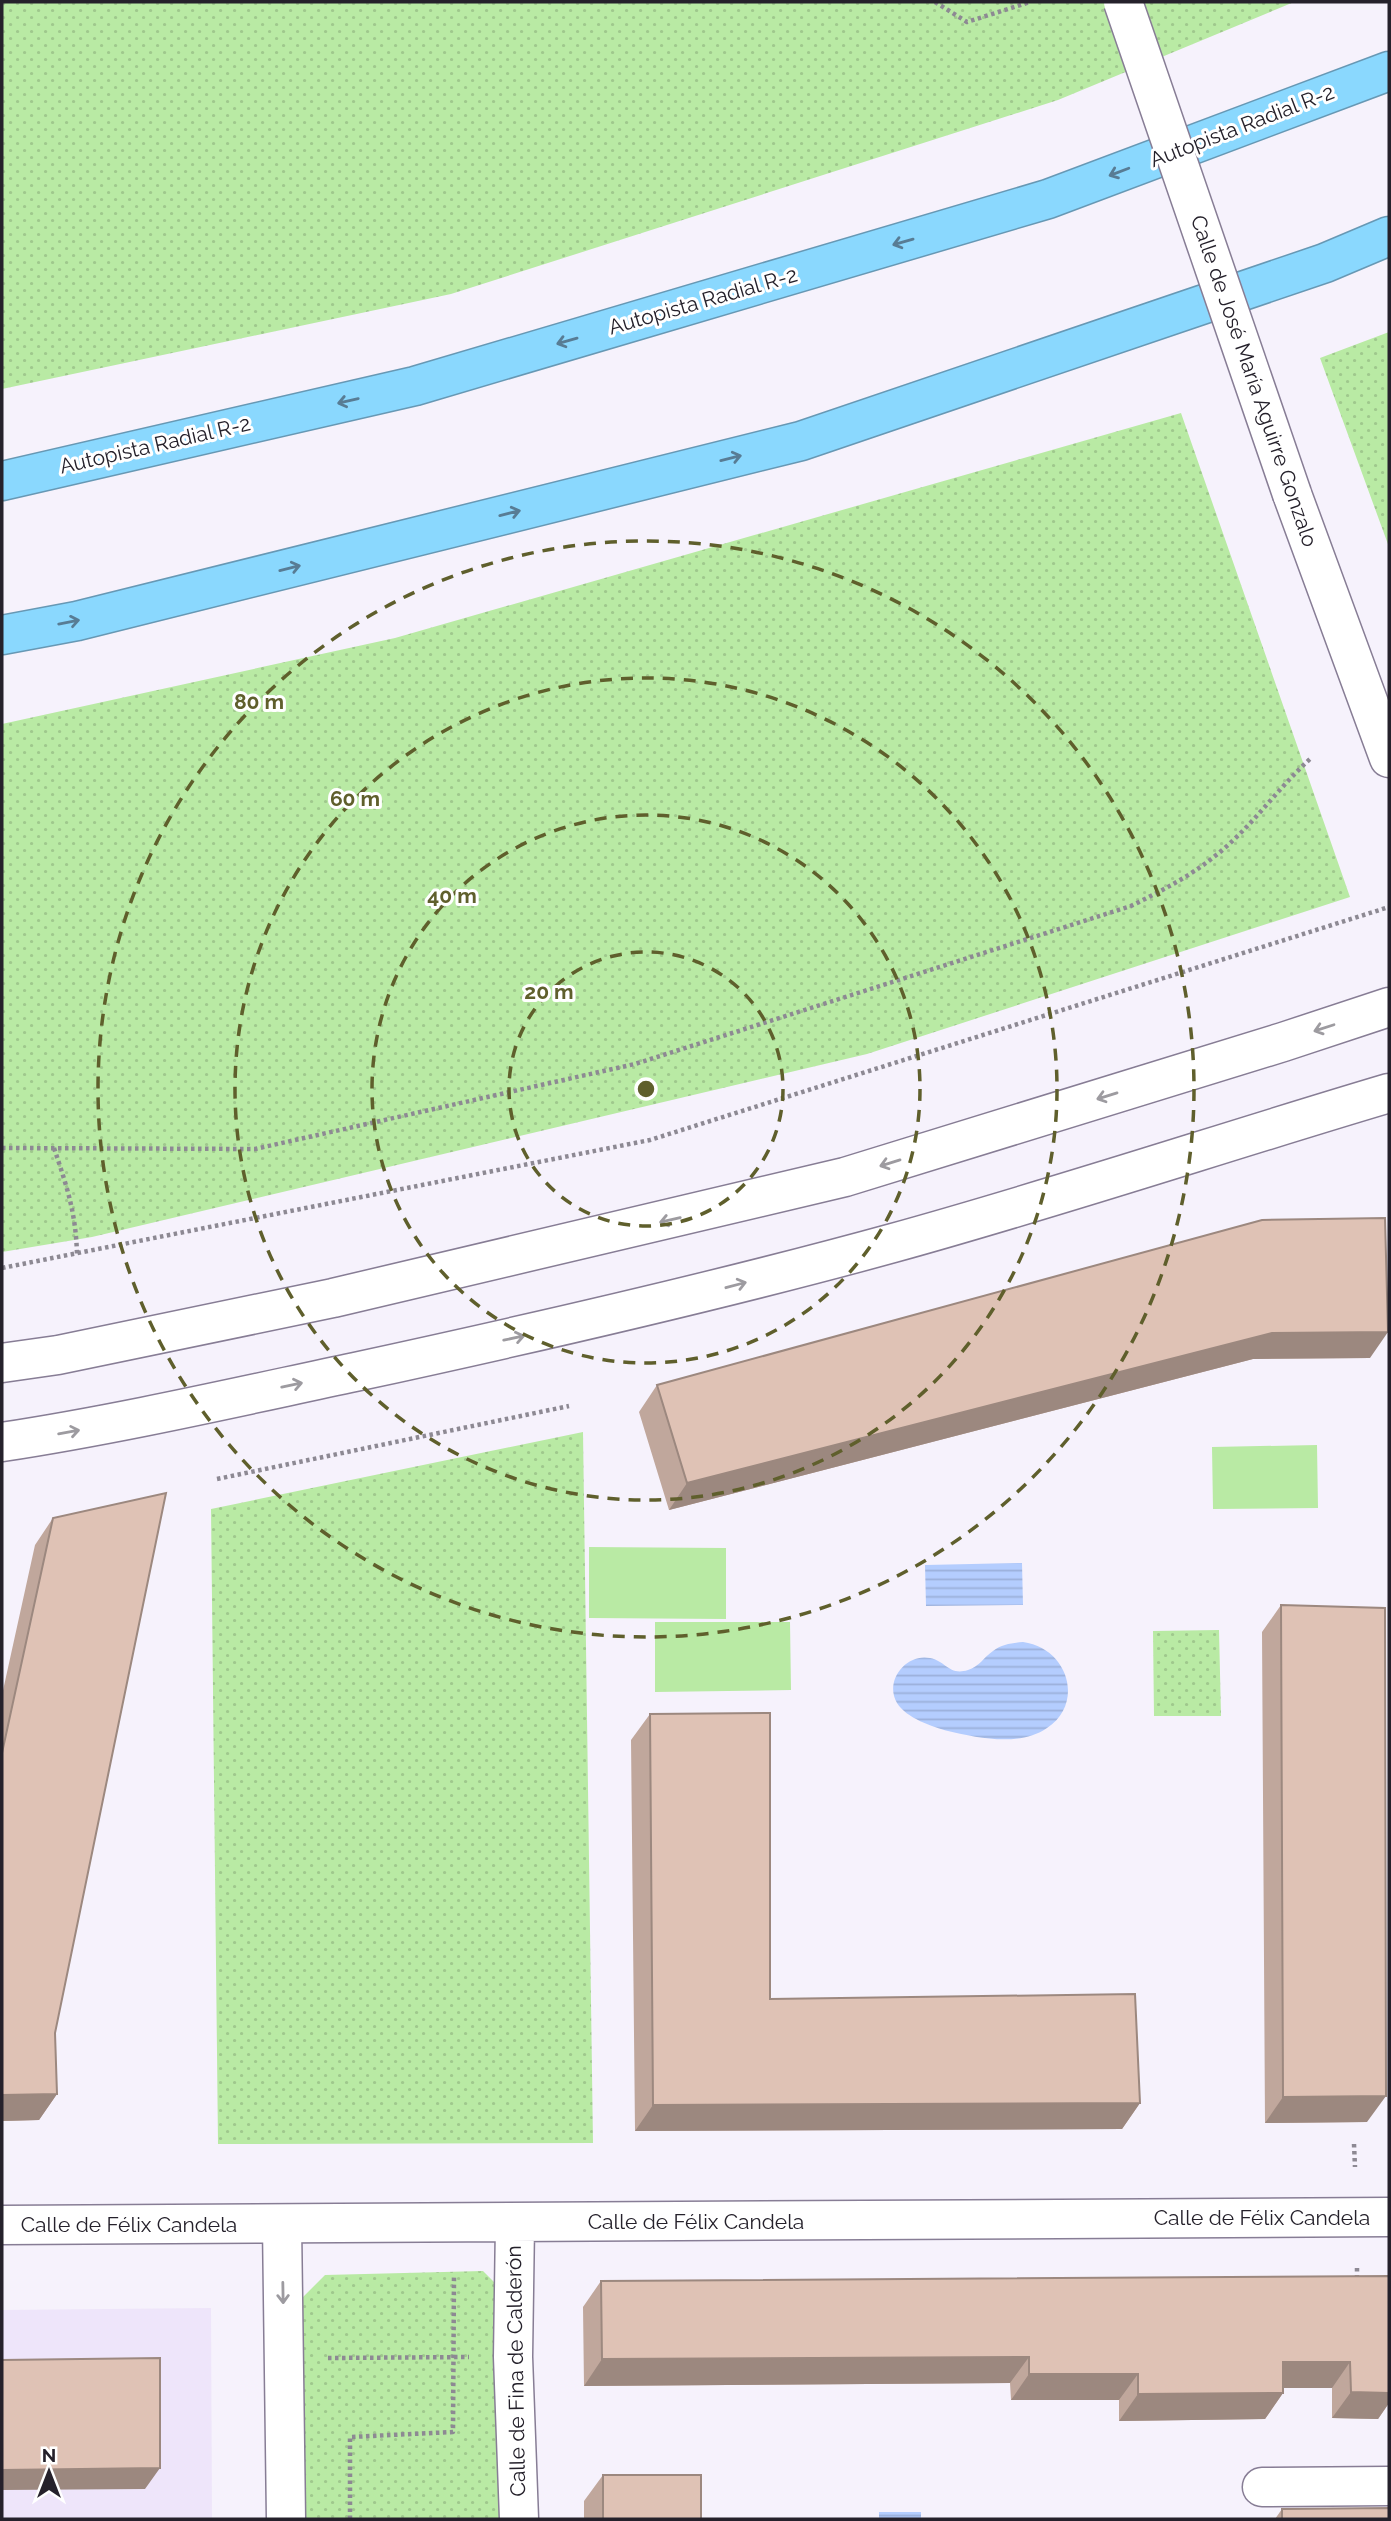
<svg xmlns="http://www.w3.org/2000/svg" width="1391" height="2521" viewBox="0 0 1391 2521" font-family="Raleway,sans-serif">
<defs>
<pattern id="park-dots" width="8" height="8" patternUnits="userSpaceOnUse" patternTransform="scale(1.75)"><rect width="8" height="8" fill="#b9eaa4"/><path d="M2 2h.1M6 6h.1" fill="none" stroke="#9fc88d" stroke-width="1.8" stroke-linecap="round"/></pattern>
<pattern id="water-rules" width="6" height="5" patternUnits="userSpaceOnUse" patternTransform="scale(1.75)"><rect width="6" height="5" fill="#b4cdfe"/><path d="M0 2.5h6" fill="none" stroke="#9bb0da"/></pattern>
</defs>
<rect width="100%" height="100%" fill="#f6f2fc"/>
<!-- built -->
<path fill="#eee5fa" d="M211 2308 212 2519H2V2310Z"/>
<!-- green -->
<path fill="#b9eaa4" d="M1317 1445 1318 1508 1213 1509 1212 1447Z
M589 1547 726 1548V1619L589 1618Z
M655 1622H790L791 1690 655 1692Z"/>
<!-- park -->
<path fill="url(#park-dots)" d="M2 2H1294L1058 100 451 294 2 389Z
M1389 332V547L1320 358Z
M1181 413 1350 897 867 1054 92 1237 2 1252V724L395 638Z
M583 1432 593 2143 218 2144 211 1509Z
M1219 1630 1221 1716H1154L1153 1631Z
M483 2271 505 2293 506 2519H302V2298L325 2275Z"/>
<!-- water -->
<path fill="url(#water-rules)" d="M1022 1563 1023 1605 926 1606 925 1565Z
M1023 1642C1068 1648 1085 1703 1047 1728 1020 1747 978 1738 948 1731 933 1727 906 1718 897 1703 884 1681 906 1653 930 1658 946 1661 949 1676 968 1670 979 1667 984 1657 993 1651 1002 1644 1012 1643 1023 1642Z
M879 2512H921V2519H879Z"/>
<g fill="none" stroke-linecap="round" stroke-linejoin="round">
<defs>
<path id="minor" d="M1292 494 1389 758
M2 1363 58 1355 333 1298 845 1177 1283 1042 1389 1007
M2 1442C120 1424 237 1397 355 1372 535 1333 715 1292 893 1243 1060 1197 1224 1142 1389 1093
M282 2224 286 2519
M515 2224 513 2357 519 2519
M2 2225 1389 2217
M1262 2487 1389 2486"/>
<path id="highway" d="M2 481 415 386 1048 199 1389 71
M2 635 77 621 801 441 1325 263 1389 236"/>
</defs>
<!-- minor casing -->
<use href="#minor" stroke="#877d95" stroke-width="41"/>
<!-- highway casing -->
<use href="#highway" stroke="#6798b4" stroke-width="41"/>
<!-- path -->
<path stroke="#8d8993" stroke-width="4.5" stroke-dasharray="3.5 3.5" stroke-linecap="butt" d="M935 2 967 22 1030 2
M2 1148 255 1149 635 1064 1131 906C1161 891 1189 877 1215 856 1251 828 1277 789 1310 759
M54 1148C67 1187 76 1213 77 1255
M2 1268 650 1140 1389 907
M217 1479 569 1406
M1354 2144 1355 2167
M1357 2268V2281
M328 2358 469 2357
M350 2519V2437L453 2432 454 2275"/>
<!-- minor -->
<use href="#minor" stroke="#fff" stroke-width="38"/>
<!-- highway -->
<use href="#highway" stroke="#8ad8fe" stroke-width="38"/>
<defs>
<path id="minor-bridge" d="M1123 2 1292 494"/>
</defs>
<!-- minor-bridge casing -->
<use href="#minor-bridge" stroke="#877d95" stroke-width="41" stroke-linecap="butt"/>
<!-- minor-bridge -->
<use href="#minor-bridge" stroke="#fff" stroke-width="38"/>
</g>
<!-- wall -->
<path fill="#c0a79c" d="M1262 1220 1370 1358 1253 1359 669 1510 639 1412 657 1385Z
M53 1518 55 2033 57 2094 39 2120 2 2121V1695L35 1545Z
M1281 1605 1367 2122 1265 2123 1262 1632Z
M650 1714 770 1999 1140 2103 1122 2129 635 2131 631 1740Z
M1389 2276V2403L1378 2419 1332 2418V2388H1283V2393L1265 2419 1119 2421V2400H1011L1010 2383 584 2386 583 2307 601 2281Z
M603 2475 701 2519H584V2501Z
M1282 2509 1389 2519H1275Z"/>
<!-- shaded-wall -->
<path fill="#9c887f" d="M1388 1332 1370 1358 1253 1359 669 1510 687 1483 1272 1333Z
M57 2094 39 2120 2 2121V2095Z
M1386 2096 1367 2122 1265 2123 1283 2097Z
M1140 2103 1122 2129 635 2131 653 2105Z
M1029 2357 1010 2383 584 2386 602 2359Z
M1283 2362H1350L1332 2388H1265Z
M1029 2374H1138L1119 2400H1011Z
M1351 2392 1389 2393V2403L1378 2419 1332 2418Z
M1283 2393 1265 2419 1119 2421 1138 2394Z
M160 2468 145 2489 2 2490V2470Z"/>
<!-- building -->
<path fill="#dfc2b5" stroke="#9c887f" stroke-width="2" d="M1385 1218 1388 1332 1272 1333 687 1483 657 1385 1262 1220Z
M166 1493 55 2033 57 2094 2 2095V1753L53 1518Z
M1281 1605 1385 1608 1386 2096 1283 2097Z
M770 1713V1999L1135 1994 1140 2103 653 2105 650 1714Z
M1389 2276V2393L1351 2392 1350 2362H1283V2393L1138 2394V2374H1029V2357L602 2359 601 2281Z
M160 2358V2468L2 2470V2360Z
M603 2475H701V2519H603Z
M1389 2508V2519H1282V2509Z"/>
<!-- one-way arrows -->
<defs><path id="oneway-shaft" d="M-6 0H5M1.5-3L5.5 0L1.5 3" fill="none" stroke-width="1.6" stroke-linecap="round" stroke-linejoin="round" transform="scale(1.75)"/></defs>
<g stroke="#587c94">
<use href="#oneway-shaft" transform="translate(1119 172) rotate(159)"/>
<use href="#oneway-shaft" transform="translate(903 242) rotate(164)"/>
<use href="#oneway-shaft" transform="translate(567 341) rotate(164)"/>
<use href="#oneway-shaft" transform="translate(348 401) rotate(167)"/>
<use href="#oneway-shaft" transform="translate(731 458) rotate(-14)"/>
<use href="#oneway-shaft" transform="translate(510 513) rotate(-14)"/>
<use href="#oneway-shaft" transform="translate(290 568) rotate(-14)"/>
<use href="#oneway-shaft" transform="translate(69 622) rotate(-11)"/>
</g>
<g stroke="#9d9ba0">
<use href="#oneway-shaft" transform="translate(1324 1028) rotate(162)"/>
<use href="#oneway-shaft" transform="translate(1107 1096) rotate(163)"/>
<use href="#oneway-shaft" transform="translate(890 1163) rotate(163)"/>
<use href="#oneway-shaft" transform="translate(670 1220) rotate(167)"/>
<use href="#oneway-shaft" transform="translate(736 1285) rotate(-15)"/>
<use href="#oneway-shaft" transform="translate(514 1338) rotate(-12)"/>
<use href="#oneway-shaft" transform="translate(292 1385) rotate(-12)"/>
<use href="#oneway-shaft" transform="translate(69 1432) rotate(-10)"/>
<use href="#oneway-shaft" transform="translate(283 2293) rotate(89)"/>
</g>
<!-- distance rings -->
<g fill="none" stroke="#5f5f2c" stroke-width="3.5" stroke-dasharray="12 9">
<circle cx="646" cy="1089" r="137"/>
<circle cx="646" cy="1089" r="274"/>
<circle cx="646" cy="1089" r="411"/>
<circle cx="646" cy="1089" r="548"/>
</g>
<g text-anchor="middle" stroke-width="6" stroke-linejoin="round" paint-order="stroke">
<!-- street labels -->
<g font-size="21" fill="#25212b" stroke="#fff">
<text transform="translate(1242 126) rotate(-21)" y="7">Autopista Radial R-2</text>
<text transform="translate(703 301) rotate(-16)" y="7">Autopista Radial R-2</text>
<text transform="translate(1254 381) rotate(71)" y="7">Calle de José María Aguirre Gonzalo</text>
<text transform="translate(155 445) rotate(-13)" y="7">Autopista Radial R-2</text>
<text x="1262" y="2225">Calle de Félix Candela</text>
<text x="696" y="2229">Calle de Félix Candela</text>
<text x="129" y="2232">Calle de Félix Candela</text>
<text transform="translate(516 2371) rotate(-91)" y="7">Calle de Fina de Calderón</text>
</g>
</g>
<circle cx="646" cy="1089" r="10" fill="#5f5f2c" stroke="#fff" stroke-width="3.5"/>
<g font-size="21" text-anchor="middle" font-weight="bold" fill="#5f5f2c" stroke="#fff" stroke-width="6" stroke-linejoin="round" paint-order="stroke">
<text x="259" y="709">80 m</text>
<text x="355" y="806">60 m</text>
<text x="452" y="903">40 m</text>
<text x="549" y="999">20 m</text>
</g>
<!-- border -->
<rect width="1391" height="2521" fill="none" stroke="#25212b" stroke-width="7"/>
<!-- north arrow -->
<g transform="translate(49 2472)" stroke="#ffffff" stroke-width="5" paint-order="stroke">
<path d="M0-5L12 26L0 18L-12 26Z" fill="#25212b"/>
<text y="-10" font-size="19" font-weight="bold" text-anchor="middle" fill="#25212b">N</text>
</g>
</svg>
